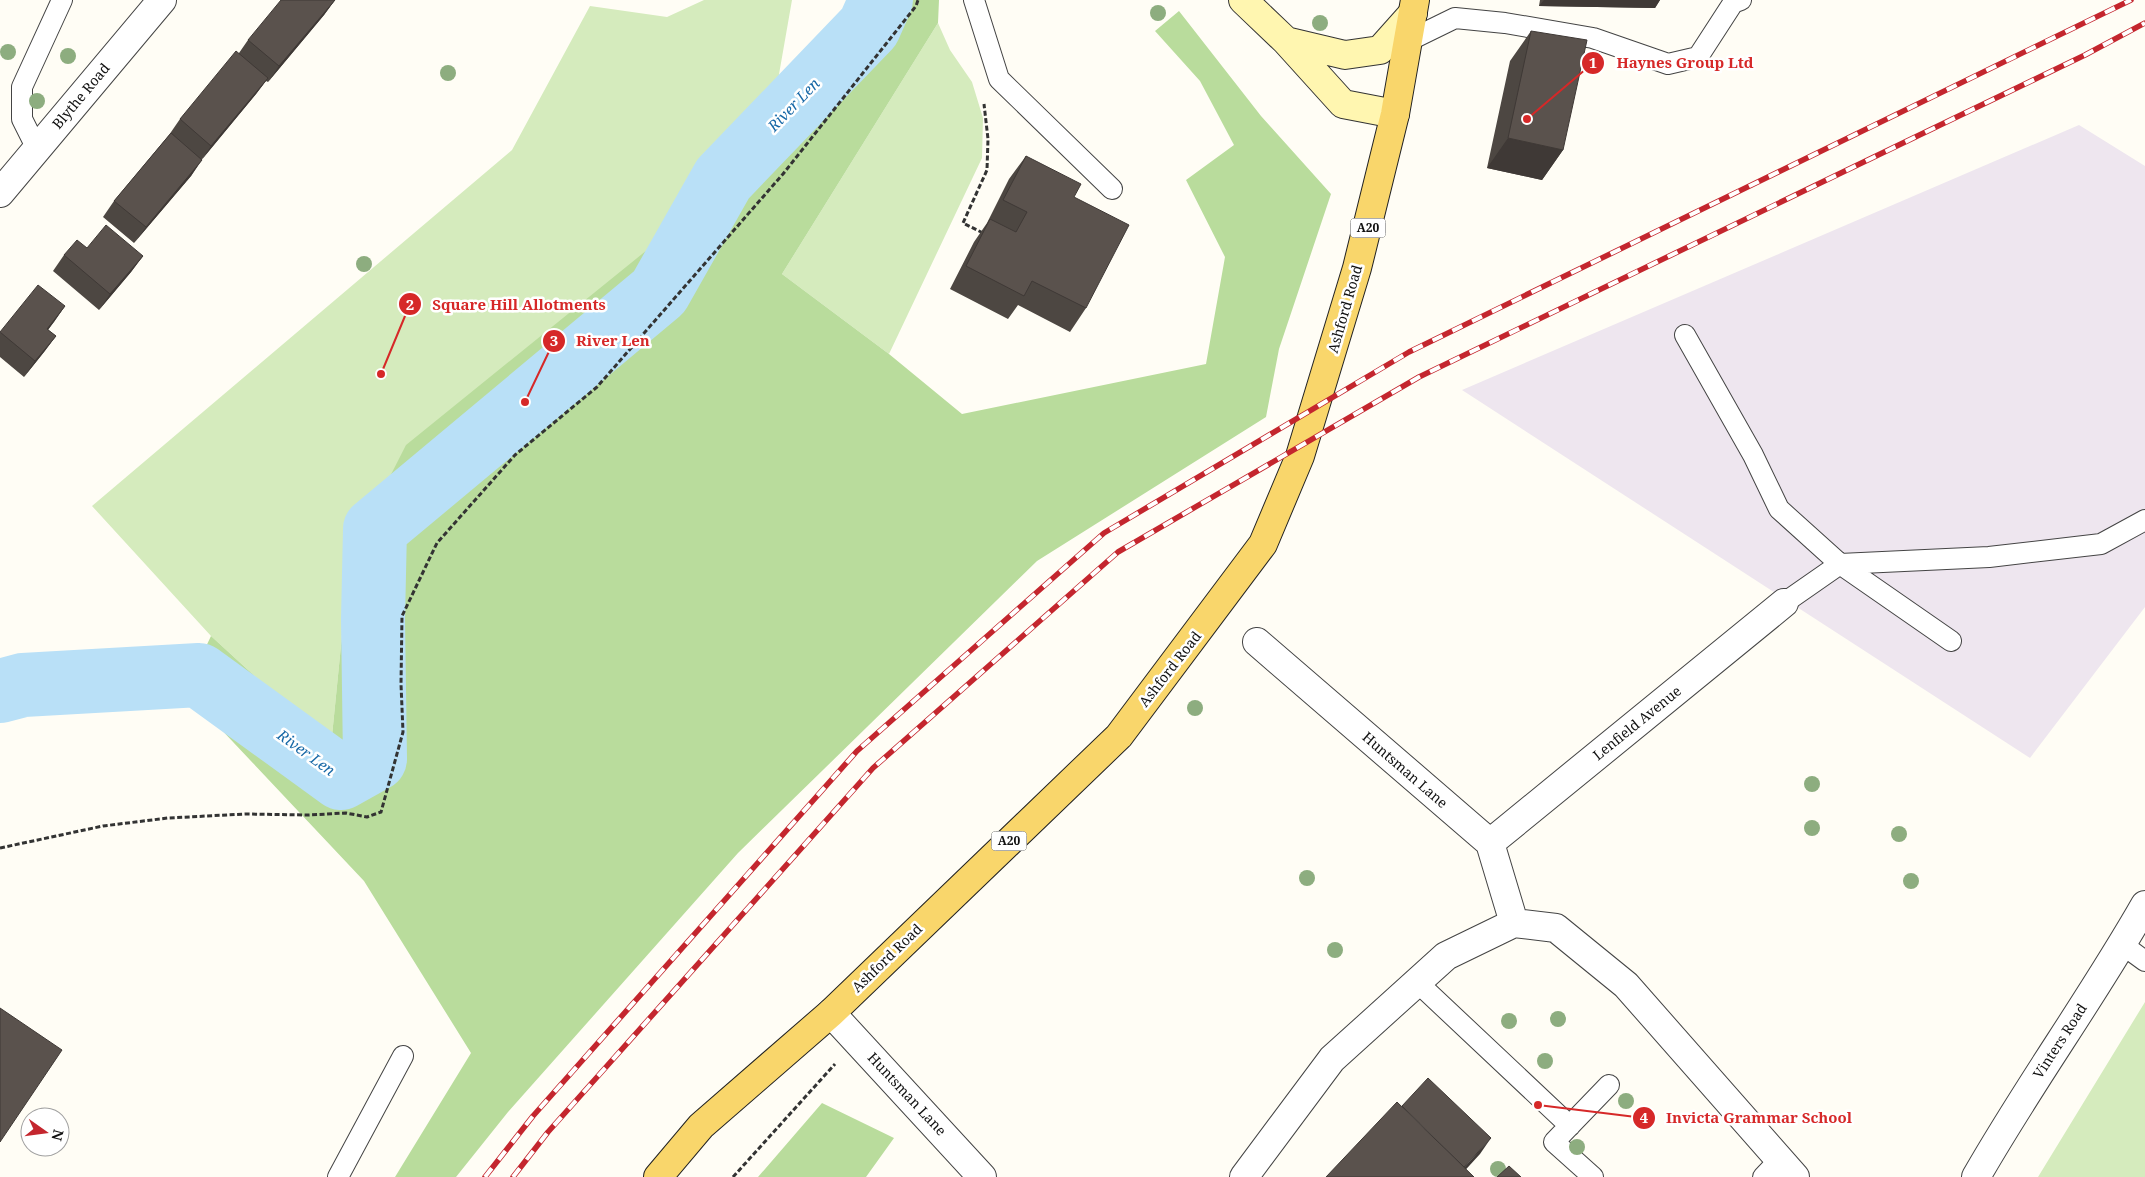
<svg xmlns="http://www.w3.org/2000/svg" width="2145" height="1177" viewBox="0 0 2145 1177" font-family="'Noto Serif',serif">
<rect width="100%" height="100%" fill="#fffdf5"/>
<!-- industrial -->
<path fill="#eee6ef" d="M2079 125 2145 166V607L2030 758 1462 390Z"/>
<!-- green -->
<path fill="#d5ebbd" d="M704 0H792L778 80 740 146 626 303 350 555 331 746 211 636 92 506 512 150 590 6 667 17Z
M938 23 950 50 972 82 983 118 982 158 889 354 782 274Z
M2145 1002V1177H2038Z"/>
<!-- forest -->
<path fill="#b9dc9c" d="M888 0H939L938 23 782 274 889 354 962 414 1206 364 1225 257 1186 180 1234 145 1200 81 1155 31 1179 11 1261 116 1331 194 1279 349 1266 417 1037 561 738 853 508 1112 456 1177H395L471 1053 364 881 185 691 211 636 331 746 350 555 406 445 804 123Z
M822 1103 894 1138 866 1177H758Z"/>
<g fill="none" stroke-linecap="round" stroke-linejoin="round">
<!-- river -->
<path stroke="#b9e0f7" stroke-width="64" d="M0 691 23 685 199 675 341 778 375 759 373 619 375 529 659 292 723 179 869 27 881 0"/>
<defs>
<path id="lane" d="M974 0 999 79 1112 189
M1408 41 1455 18 1505 23 1593 38 1668 64 1698 57 1733 3 1741 0
M37 149 22 119V87L62 0
M1685 335 1753 455 1779 509 1840 564 1951 641
M1784 603 1840 564 1989 557 2101 544 2145 520
M2123 945 2145 961
M1417 982 1570 1126
M338 1177 403 1056
M1593 1177 1554 1142 1609 1085
M1763 1177 1780 1159"/>
<path id="street" d="M0 193 162 0
M1257 642 1490 843 1514 923
M1490 843 1784 603
M831 1013 982 1177
M1244 1177 1332 1059 1446 956 1514 923 1556 928 1626 985 1795 1177
M1976 1177C2029 1084 2092 998 2145 905"/>
<path id="secondary" d="M1243 0 1286 41 1343 104 1395 114
M1286 41 1345 55 1380 50 1413 13"/>
<path id="primary" d="M658 1177 701 1126 831 1013 1119 736 1263 544 1300 456 1357 268 1395 114 1415 0"/>
</defs>
<!-- lane casing -->
<use href="#lane" stroke="#444" stroke-width="22"/>
<!-- street casing -->
<use href="#street" stroke="#444" stroke-width="30"/>
<!-- secondary casing -->
<use href="#secondary" stroke="#333" stroke-width="30"/>
<!-- primary casing -->
<use href="#primary" stroke="#222" stroke-width="30"/>
<!-- path -->
<path stroke="#333" stroke-width="3" stroke-dasharray="5 2.5" stroke-linecap="butt" d="M983 233 963 223 987 170 988 139 984 104
M0 848 103 826 168 818 246 814 308 815 346 813 367 817 381 812 403 732 401 684 402 616 437 543 515 455 597 387 783 174 916 6 918 0
M733 1177 835 1064"/>
<!-- lane -->
<use href="#lane" stroke="#fff" stroke-width="20"/>
<!-- street -->
<use href="#street" stroke="#fff" stroke-width="28"/>
<!-- secondary -->
<use href="#secondary" stroke="#fff6b0" stroke-width="28"/>
<!-- primary -->
<use href="#primary" stroke="#f9d66b" stroke-width="28"/>
<defs>
<path id="rail" d="M485 1177 533 1116 857 751 1104 533 1409 352 2131 0
M513 1177 548 1132 873 768 1118 552 1419 377 2085 55 2145 23"/>
</defs>
<!-- rail casing -->
<use href="#rail" stroke="#c4262e" stroke-width="5.5"/>
<!-- rail -->
<use href="#rail" stroke="#fff" stroke-width="4" stroke-dasharray="11" stroke-linecap="butt"/>
</g>
<!-- trees -->
<g fill="#8dad7f">
<circle cx="1158" cy="13" r="8"/>
<circle cx="1320" cy="23" r="8"/>
<circle cx="8" cy="52" r="8"/>
<circle cx="68" cy="56" r="8"/>
<circle cx="448" cy="73" r="8"/>
<circle cx="37" cy="101" r="8"/>
<circle cx="364" cy="264" r="8"/>
<circle cx="1195" cy="708" r="8"/>
<circle cx="1812" cy="784" r="8"/>
<circle cx="1812" cy="828" r="8"/>
<circle cx="1899" cy="834" r="8"/>
<circle cx="1307" cy="878" r="8"/>
<circle cx="1911" cy="881" r="8"/>
<circle cx="1335" cy="950" r="8"/>
<circle cx="1558" cy="1019" r="8"/>
<circle cx="1509" cy="1021" r="8"/>
<circle cx="1545" cy="1061" r="8"/>
<circle cx="1626" cy="1101" r="8"/>
<circle cx="1577" cy="1147" r="8"/>
<circle cx="1498" cy="1169" r="8"/>
</g>
<!-- wall -->
<path fill="#4d4742" d="M335 0 324 15 268 82 266 81 256 94 202 159 191 176 134 243 103 217 114 201 169 135 180 119 239 53 248 40Z
M1540 0H1660L1655 8 1539 6Z
M1531 31 1563 150 1542 180 1487 168 1510 61Z
M1026 156 1074 197 1086 308 1070 332 1018 305 1008 319 950 289 974 242 987 223 1009 179Z
M87 248 143 256 131 272 99 310 53 271 64 255Z
M65 306 48 330 56 336 44 352 24 377 0 357V333Z"/>
<!-- shaded-wall -->
<path fill="#3f3936" d="M335 0 324 15 268 82 279 66Z
M1544 0H1660L1655 8 1539 6Z
M268 78 256 94 200 162 211 146Z
M1508 138 1563 150 1542 180 1487 168Z
M202 160 191 176 134 243 146 227Z
M143 256 131 272 99 310 110 294Z
M65 306 54 322 36 345 47 329Z
M56 336 44 352 24 377 35 361Z
M1491 1138 1480 1154 1459 1177V1173Z"/>
<!-- building -->
<path fill="#5a524d" stroke="#3f3936" d="M281 0H335L279 66 248 40Z
M1531 31 1587 40 1563 150 1508 138Z
M236 51 268 78 211 146 180 119Z
M171 133 202 160 146 227 114 201Z
M1026 156 1081 184 1074 197 1129 225 1086 308 1032 281 1024 296 966 266 990 219 1016 232 1027 212 1003 200Z
M106 225 143 256 110 294 64 255 77 240 87 248Z
M38 285 65 306 47 329 56 336 35 361 0 332Z
M0 1008 62 1050 0 1142Z
M1428 1078 1491 1138 1464 1167 1402 1106Z
M1397 1102 1474 1177H1326Z
M1509 1166 1521 1177H1497Z"/>
<g text-anchor="middle" stroke-width="5" stroke-linejoin="round" paint-order="stroke">
<!-- shield labels -->
<g fill="#fff" stroke="#585858" stroke-width="1">
<rect x="1350.5" y="218.5" width="35" height="19" rx="4"/>
<rect x="991.5" y="831.5" width="35" height="19" rx="4"/>
</g>
<g font-size="12" font-weight="bold" fill="#111">
<text x="1368" y="232">A20</text>
<text x="1009" y="845">A20</text>
</g>
<!-- street labels -->
<g font-size="14" fill="#111" stroke="#fff">
<text transform="translate(81 96) rotate(-50)" y="5">Blythe Road</text>
<text transform="translate(1345 309) rotate(-74)" y="5">Ashford Road</text>
<text transform="translate(1170 669) rotate(-52)" y="5">Ashford Road</text>
<text transform="translate(1637 723) rotate(-39)" y="5">Lenfield Avenue</text>
<text transform="translate(1405 770) rotate(41)" y="5">Huntsman Lane</text>
<text transform="translate(887 958) rotate(-44)" y="5">Ashford Road</text>
<text transform="translate(2060 1041) rotate(-57)" y="5">Vinters Road</text>
<text transform="translate(907 1094) rotate(47)" y="5">Huntsman Lane</text>
</g>
<!-- water labels -->
<g font-size="15" font-style="italic" fill="#1768a6" stroke="#fff">
<text transform="translate(794 105) rotate(-46)" y="5">River Len</text>
<text transform="translate(306 753) rotate(36)" y="5">River Len</text>
</g>
</g>
<!-- callouts -->
<path fill="none" stroke="#d62828" stroke-width="2" d="M1527 119L1593 63M381 374L410 304M525 402L554 341M1538 1105L1644 1118"/>
<g fill="#d62828" stroke="#fff" stroke-width="2">
<circle cx="1527" cy="119" r="5"/>
<circle cx="381" cy="374" r="5"/>
<circle cx="525" cy="402" r="5"/>
<circle cx="1538" cy="1105" r="5"/>
<circle cx="1593" cy="63" r="12"/>
<circle cx="410" cy="304" r="12"/>
<circle cx="554" cy="341" r="12"/>
<circle cx="1644" cy="1118" r="12"/>
</g>
<g font-size="15" text-anchor="middle" font-weight="bold" fill="#fff">
<text x="1593" y="68">1</text>
<text x="410" y="310">2</text>
<text x="554" y="346">3</text>
<text x="1644" y="1123">4</text>
</g>
<g font-size="15" text-anchor="middle" font-weight="bold" fill="#d62828" stroke="#fff" stroke-width="5" stroke-linejoin="round" paint-order="stroke">
<text x="1685" y="68">Haynes Group Ltd</text>
<text x="519" y="310">Square Hill Allotments</text>
<text x="613" y="346">River Len</text>
<text x="1759" y="1123">Invicta Grammar School</text>
</g>
<!-- north arrow -->
<g transform="translate(45 1132) rotate(104)"><circle r="24" fill="#ffffff" stroke="#a0a0a0"/>
<path d="M0-4L9 19L0 12L-9 19Z" fill="#c4262e"/>
<text y="-8" font-size="14" font-weight="bold" text-anchor="middle" fill="#111111">N</text>
</g>
</svg>
